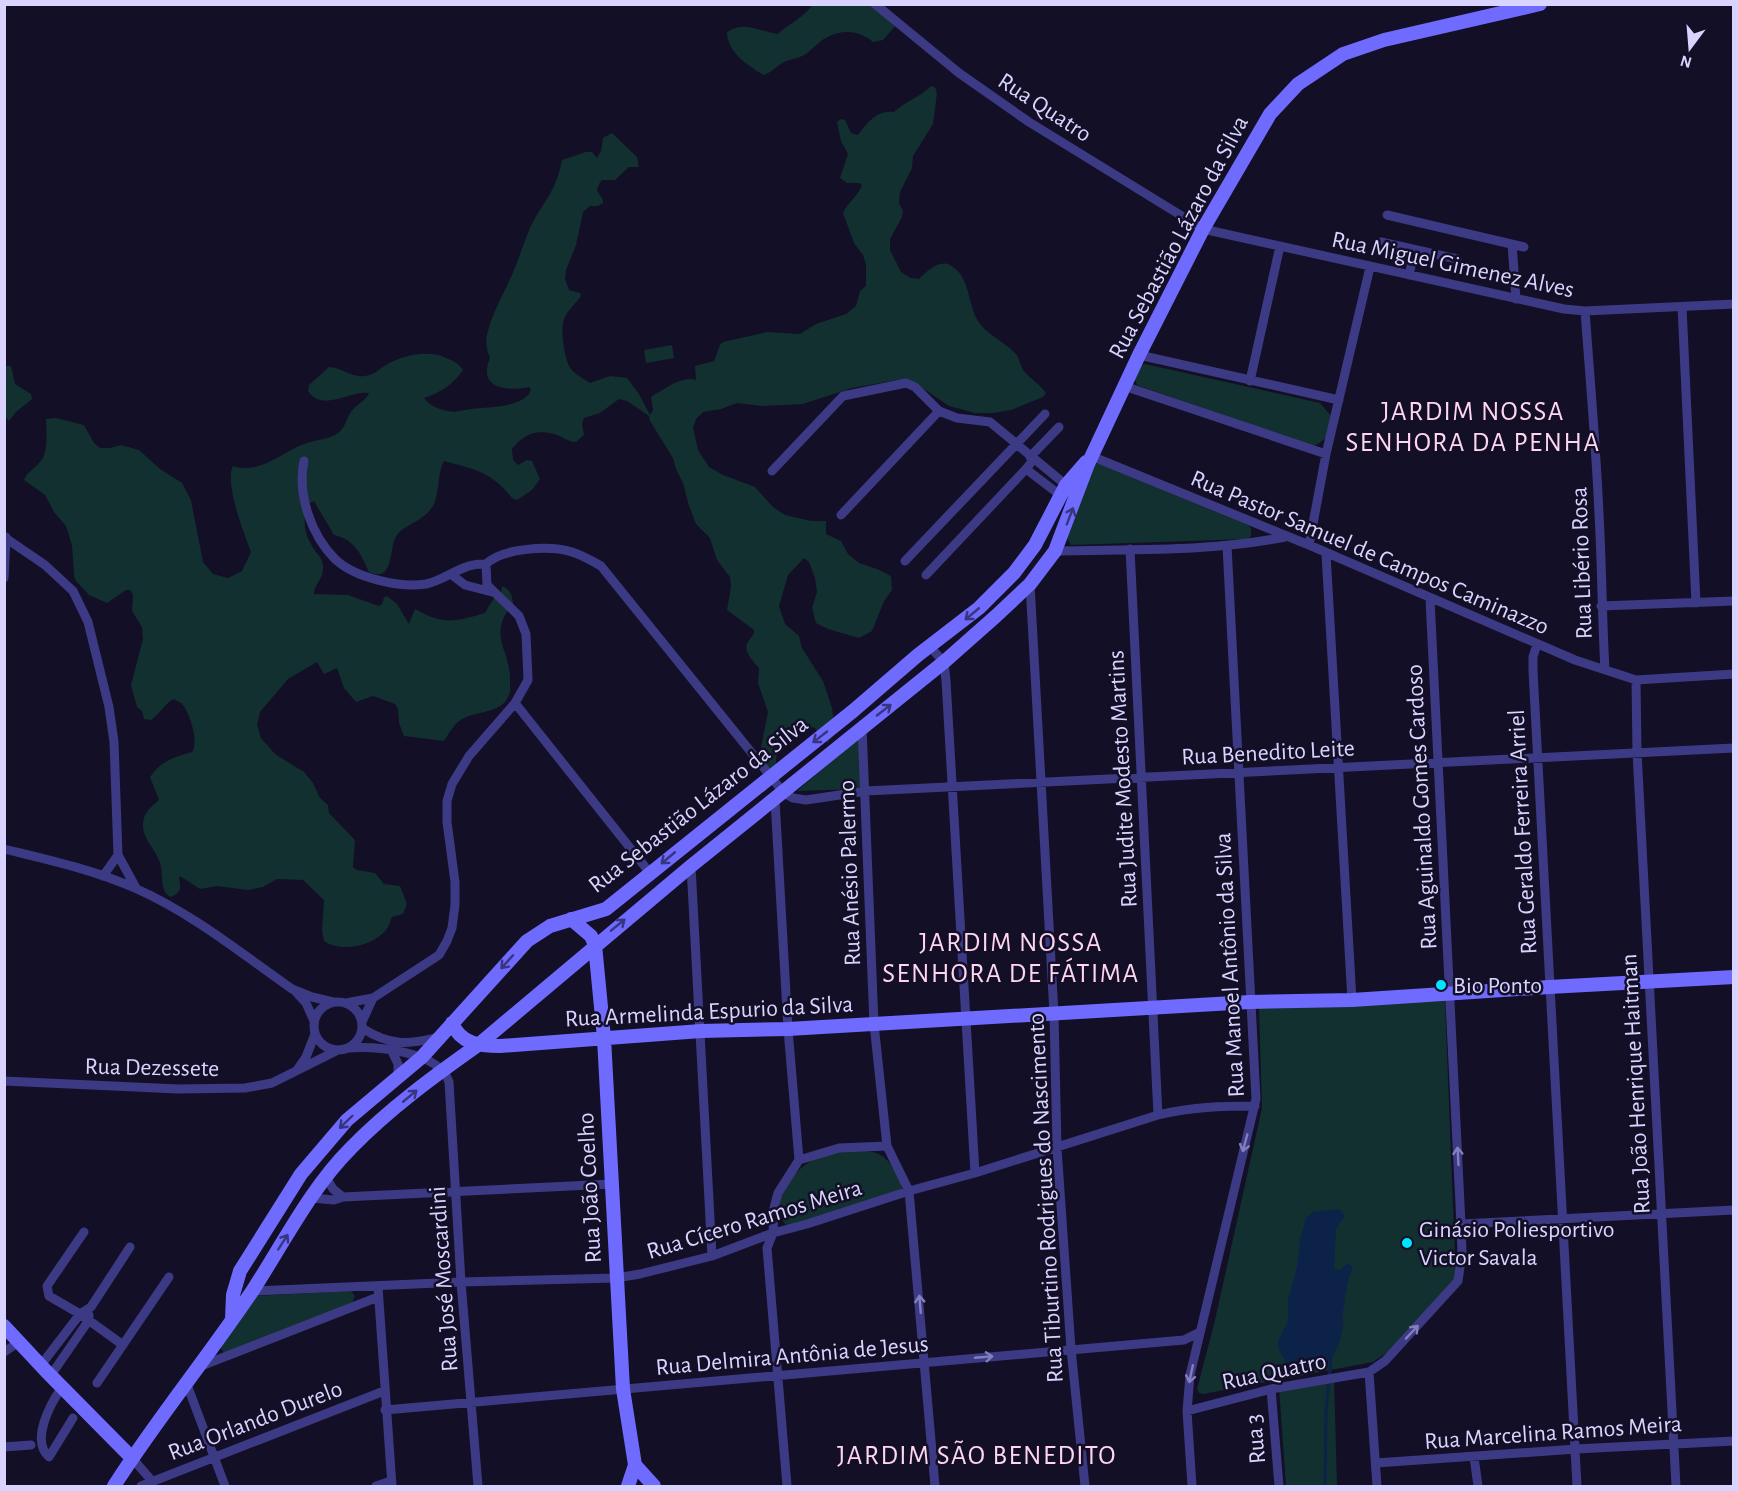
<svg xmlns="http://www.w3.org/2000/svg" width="1738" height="1491" viewBox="0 0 1738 1491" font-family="'Alegreya Sans',sans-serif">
<rect width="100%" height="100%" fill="#130f26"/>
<!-- green -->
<path fill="#12302f" d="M812 5H875L896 25 883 40 873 42C857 29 839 29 821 41 816 45 811 50 806 54 800 58 791 59 784 62 777 66 772 72 764 75 748 66 727 52 727 32 744 20 760 32 778 34 787 25 807 15 812 5Z
M931 86 935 87 937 93 933 124 913 156 912 168 900 192 899 203 903 211 902 217 890 239V250L901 272 911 278 919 279C926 272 939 259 950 265 971 277 967 303 978 321 987 335 1005 342 1016 354 1020 359 1020 366 1024 371 1030 379 1040 384 1046 393L1043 397 1011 410 993 413H975L949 406 915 383 897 380 852 388 803 404 762 406 737 403 721 409 703 412 696 419 693 428 698 450 709 467 723 475 755 487 773 507 785 515 811 521H826V534L841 541 848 554 859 563 877 569 891 576 892 590 884 601 872 631 859 638 828 629 816 623 812 608 817 592 815 578 809 562 804 558 788 575 779 606 785 624 799 636 802 648 823 681 832 708 834 723 833 736 827 743 815 728 793 724 782 735 777 750 775 773 758 762 768 712 758 683 759 668C754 662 744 653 747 644 750 637 754 637 754 630L727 610 731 587 730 577 717 560 710 538 696 524 689 506 683 483 676 469 673 458 650 421 649 416 627 401 619 399 600 413 584 418 582 424 584 435 576 442C568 442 562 436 554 434 535 429 523 435 512 449L513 460 518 465 527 460 532 461 540 479 532 490 517 500 512 498C492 472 474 469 444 461 437 473 440 493 433 506 423 522 405 524 397 535 388 547 395 584 369 572 361 554 355 540 334 535L314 501 308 504C302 523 304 535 316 552 320 557 324 562 323 569 323 579 314 585 314 594L348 595 379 606 382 604 384 597 387 596 397 604 409 624 415 609C443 625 455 622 485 613L495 596 501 593 502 586C510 589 512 595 513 603 486 637 511 648 510 682 510 686 511 692 509 695 501 716 473 709 458 722 452 727 448 735 444 741L404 736 399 723 398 709 395 704 373 696 356 702 344 688 337 668 324 674 317 662 288 679 260 712 257 725 261 738 275 754 304 772 313 783 320 798 328 805 329 813 355 840 353 867 357 870 375 873 384 884 400 886 407 904 403 914 392 917C390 921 389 927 386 930 373 946 341 953 324 941L322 931 324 900 303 880 277 879 263 887 248 890 217 886 200 889 180 876 179 878C181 889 181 892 171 897 159 892 164 874 160 863 156 848 142 840 143 823 144 812 151 807 159 800L150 777C161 761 174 757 192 752 199 742 190 714 183 705 182 703 175 700 174 699 165 703 159 715 151 720L144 719 142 711 137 707 131 685 143 639 142 627 132 611 133 595 130 590H126L107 603 89 595 76 581 74 576 72 545 66 526 54 512 45 495 24 480C27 472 34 469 40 462 49 453 46 431 46 419L56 418 84 425 94 443 100 448H110L121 445 139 450 160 469 182 483 191 500 203 562 213 574 228 578 242 571 251 552C244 533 224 483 233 466 262 475 282 451 307 443 318 439 328 440 338 433 345 428 346 420 350 413 355 405 366 401 369 393 349 390 323 413 308 391L309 385 329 367C341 367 351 378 365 376 375 375 380 368 389 363 405 355 427 350 444 357 452 361 458 362 463 370 453 385 441 392 424 398 430 406 438 409 448 411 456 413 463 410 471 409 487 407 524 408 531 390L529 387C507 392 477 388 490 358 487 351 485 342 487 335 492 312 505 292 514 270 521 254 526 234 535 218 549 195 556 188 562 160L586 152H592L597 158 601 151 603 138 612 133 637 157 639 167H629L615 180H602L599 184 597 190 603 200V203L598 206H590L583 212 576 245 566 270 565 279 569 290 580 293 581 296C576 303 567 311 564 319 560 329 564 360 571 369 576 375 584 379 590 383L610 376 627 378 639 394 650 415 653 410 651 397C663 390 682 375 696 380L695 366 714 361 720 345 723 342 767 332 800 334 816 324 846 314 856 306 860 291 866 286V265L863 255 854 243 843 213C848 202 858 196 862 185L859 183H847L840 178 848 154 841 141 837 122 841 119 845 120 851 133 858 135C868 122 877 110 894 112 906 101 920 97 931 86Z
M672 345 674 358 646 363 644 350Z
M1145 364 1320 403 1332 417C1329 431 1328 442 1312 446L1137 385 1134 377 1140 365Z
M4 366H11L15 384 31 394 32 399 16 412 9 421 5 416Z
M1094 464H1099L1248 525 1251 528V536L1248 539 1071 545 1067 538Z
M857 739 860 740V789L797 791Z
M1445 1001 1456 1283 1385 1354 1373 1362 1203 1394 1199 1393 1197 1389 1215 1320 1262 1108 1259 1008Z
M839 1151C864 1151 881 1146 895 1171 898 1177 902 1182 902 1189L789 1226C782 1223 781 1218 780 1211 779 1200 782 1193 788 1184 801 1163 816 1157 839 1151Z
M351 1291 355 1296 352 1303 224 1353 221 1349V1343L254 1296Z
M1334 1377 1337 1486H1286L1279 1388Z"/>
<!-- water -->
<path fill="#0c2248" d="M1339 1209 1343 1212 1344 1217 1336 1229 1334 1269 1340 1270 1347 1263 1352 1266C1352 1275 1345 1282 1347 1291 1343 1299 1346 1305 1342 1314 1347 1325 1337 1354 1328 1362L1298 1367 1287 1364 1279 1350 1278 1341 1288 1321V1300L1297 1267 1300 1240 1306 1218 1313 1212Z"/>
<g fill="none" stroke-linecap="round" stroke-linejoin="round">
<!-- stream -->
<path stroke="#0c2248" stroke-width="3" d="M1325 1486 1326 1411 1331 1359"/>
<!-- street -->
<path stroke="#3d3a85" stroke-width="9" d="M875 4 959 73 1029 122 1203 229 1564 309 1585 311 1734 304
M1387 215 1524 247
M1381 242 1457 259
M1512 244 1516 299
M1409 275 1415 250
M1682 307 1696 603
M1585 311C1590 379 1596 446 1599 514 1602 566 1602 618 1605 670
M1139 355 1339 400
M1250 381 1280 246
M1124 386 1326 454
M1091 456 1309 545 1575 660 1636 680 1734 674
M1030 457 1059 427
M304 461C297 494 311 535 335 559 355 578 399 588 426 584 442 581 457 568 473 565 477 564 482 564 486 564
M1030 464 1026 469 1060 495
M772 471 843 396 906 383 915 387 939 411 957 418 990 422 1066 485
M841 515 939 411
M4 537 45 565 73 591 88 622 109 707 114 742 118 855 136 888
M1309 545 1326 454 1370 267
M1130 549 1158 1115
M1055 551C1132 549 1210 552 1285 537
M1326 554 1352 1000
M905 561 1045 414
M452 575 465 585 492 592
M926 575 1026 469
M4 578 6 537
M1030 584 1054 1014 1057 1148 1071 1349 1085 1486
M1601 606 1734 601
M1537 644 1533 657V671L1577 1486
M930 647 944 662 946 681 975 1173
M1636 680 1637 752 1676 1486
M515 703 650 873
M862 727 874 1024 887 1146 909 1191 935 1486
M775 800 788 1029 799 1160 778 1193 774 1208 773 1233 767 1248 787 1486
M4 849C49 860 95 870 137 889 193 914 242 954 292 989L312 997 333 1002
M691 866 712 1256
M103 876 118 855
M296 992 306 1003 314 1021
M314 1026a24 24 0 1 1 48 0a24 24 0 1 1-48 0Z
M346 1003 373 998 439 955 447 941 452 928 455 905V882L447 822V801L452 784 469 756 515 703 528 680 526 634 519 616 487 585 486 564C502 548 550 545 572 552 582 555 592 561 601 566L784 793 793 798 806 800 866 791 1734 748
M362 1022 373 998
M362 1028C390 1046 408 1045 439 1037
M348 1048C376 1046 439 1051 449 1082L461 1282 478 1486
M392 1051 398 1064V1079
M297 1070 306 1057 315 1034
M4 1081 178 1089 245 1088 272 1083 338 1050
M799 1160 839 1148 887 1146
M326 1177 333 1189 343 1197
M312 1198 334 1200 343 1197 612 1184
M1461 1224 1734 1210
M84 1232 47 1286 49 1296 80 1314 123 1345
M378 1287 392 1486
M252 1291 461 1282 616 1278 640 1274 712 1256 773 1233 807 1224 909 1191 975 1173 1158 1115C1191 1107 1222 1106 1255 1106
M4 1352 19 1342
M41 1365 80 1314 91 1307 130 1247
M201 1366 378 1297
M1369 1372 1377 1486
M51 1375 89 1320V1315
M186 1382 225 1486
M97 1383 169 1277
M62 1387C51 1403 30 1440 49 1457L73 1418
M1271 1389 1279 1486
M385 1410 1184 1340 1200 1332
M1187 1411 1271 1389 1369 1372 1385 1361 1458 1281 1462 1253 1461 1224 1430 599
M4 1447 31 1445
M1474 1457 1478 1486
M132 1458 152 1481
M1376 1463 1576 1449 1734 1441
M141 1486 384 1391
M376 1486 391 1481
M1192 1486 1187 1411 1190 1375 1256 1099 1227 546"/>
<!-- secondary -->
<path stroke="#6f6bff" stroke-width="14" d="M571 919 591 936 595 945 604 1038 623 1389 635 1465 628 1486
M452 1023C461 1044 479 1046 500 1046L701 1031 788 1029 1250 1002 1352 1000 1549 987 1734 977
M232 1319 233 1295 240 1271 301 1174 347 1120 422 1057 527 941 550 926 606 909 853 711 918 655 979 608 1014 573 1035 545 1066 485 1086 462
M4 1326 46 1371 132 1458
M635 1465 654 1486
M114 1486C157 1419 208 1357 253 1290 284 1242 311 1188 351 1148 389 1109 434 1076 478 1045L691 866 944 662 996 616 1030 584 1055 551 1088 464 1139 355 1203 229 1270 114 1298 84 1343 54 1384 40 1540 4"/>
</g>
<!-- one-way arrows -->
<defs><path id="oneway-shaft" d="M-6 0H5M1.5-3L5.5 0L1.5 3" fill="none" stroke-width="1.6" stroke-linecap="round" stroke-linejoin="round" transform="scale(1.5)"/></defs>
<g stroke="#38347d">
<use href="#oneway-shaft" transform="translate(1070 516) rotate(-69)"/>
<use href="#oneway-shaft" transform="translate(972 614) rotate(140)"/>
<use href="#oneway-shaft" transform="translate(884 710) rotate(-38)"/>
<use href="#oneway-shaft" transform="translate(820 737) rotate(142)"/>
<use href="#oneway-shaft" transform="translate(668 858) rotate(140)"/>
<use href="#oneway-shaft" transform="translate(618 925) rotate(-39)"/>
<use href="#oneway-shaft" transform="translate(507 962) rotate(132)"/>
<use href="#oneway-shaft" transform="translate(410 1096) rotate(-40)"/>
<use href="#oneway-shaft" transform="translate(346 1122) rotate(136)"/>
<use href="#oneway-shaft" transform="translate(283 1242) rotate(-57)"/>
</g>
<g stroke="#837fbc">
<use href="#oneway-shaft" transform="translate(1245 1143) rotate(105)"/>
<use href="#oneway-shaft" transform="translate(1458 1156) rotate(-93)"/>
<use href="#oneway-shaft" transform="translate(920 1304) rotate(-95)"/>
<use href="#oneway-shaft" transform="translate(1412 1332) rotate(-47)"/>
<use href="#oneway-shaft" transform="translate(984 1357) rotate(-5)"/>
<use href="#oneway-shaft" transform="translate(1191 1374) rotate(102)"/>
</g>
<!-- markers -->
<g fill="#00e5ff" stroke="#130f26" stroke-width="2">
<circle cx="1441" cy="985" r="6"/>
<circle cx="1407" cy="1243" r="6"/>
</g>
<g text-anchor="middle" stroke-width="5" stroke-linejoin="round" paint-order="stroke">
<!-- street labels -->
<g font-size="24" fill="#d9d4ff" stroke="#130f26">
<text transform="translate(1045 107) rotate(33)" y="8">Rua Quatro</text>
<text transform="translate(1178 237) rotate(-62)" y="8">Rua Sebastião Lázaro da Silva</text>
<text transform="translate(1453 264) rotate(12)" y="8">Rua Miguel Gimenez Alves</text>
<text transform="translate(1370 552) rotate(23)" y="8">Rua Pastor Samuel de Campos Caminazzo</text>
<text transform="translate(1581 563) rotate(-92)" y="8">Rua Libério Rosa</text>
<text transform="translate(1268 752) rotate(-3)" y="8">Rua Benedito Leite</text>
<text transform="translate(1122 779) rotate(-93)" y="8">Rua Judite Modesto Martins</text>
<text transform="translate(698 804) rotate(-38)" y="8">Rua Sebastião Lázaro da Silva</text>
<text transform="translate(1421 807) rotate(-93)" y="8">Rua Aguinaldo Gomes Cardoso</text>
<text transform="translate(1522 832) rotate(-93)" y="8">Rua Geraldo Ferreira Arriel</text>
<text transform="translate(849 873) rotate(-92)" y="8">Rua Anésio Palermo</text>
<text transform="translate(1229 965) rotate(-93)" y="8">Rua Manoel Antônio da Silva</text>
<text transform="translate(709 1011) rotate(-3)" y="8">Rua Armelinda Espurio da Silva</text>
<text transform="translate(152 1067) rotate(1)" y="8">Rua Dezessete</text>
<text transform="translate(1635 1084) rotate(-93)" y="8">Rua João Henrique Haitman</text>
<text transform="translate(589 1188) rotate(-93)" y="8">Rua João Coelho</text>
<text transform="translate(1045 1198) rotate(-93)" y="8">Rua Tiburtino Rodrigues do Nascimento</text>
<text transform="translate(754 1219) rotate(-17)" y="8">Rua Cícero Ramos Meira</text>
<text transform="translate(443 1279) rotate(-94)" y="8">Rua José Moscardini</text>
<text transform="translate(792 1355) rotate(-5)" y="8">Rua Delmira Antônia de Jesus</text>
<text transform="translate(1274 1371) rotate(-12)" y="8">Rua Quatro</text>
<text transform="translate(255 1420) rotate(-21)" y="8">Rua Orlando Durelo</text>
<text transform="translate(1553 1432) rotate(-4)" y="8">Rua Marcelina Ramos Meira</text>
<text transform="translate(1255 1439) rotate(-95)" y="8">Rua 3</text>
</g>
<!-- poi labels -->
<g font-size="24" fill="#d9d4ff" stroke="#130f26" text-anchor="start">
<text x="1453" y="993">Bio Ponto</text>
<text x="1419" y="1237">Ginásio Poliesportivo<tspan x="1419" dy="28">Victor Savala</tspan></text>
</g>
<!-- quarter labels -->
<g font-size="27" letter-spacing="1.5" fill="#ffd6f0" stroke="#130f26">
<text x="1473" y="420">JARDIM NOSSA<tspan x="1473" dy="31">SENHORA DA PENHA</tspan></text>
<text x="1011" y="951">JARDIM NOSSA<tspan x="1011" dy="31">SENHORA DE FÁTIMA</tspan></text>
<text x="977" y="1464">JARDIM SÃO BENEDITO</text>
</g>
</g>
<!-- border -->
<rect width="1738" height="1491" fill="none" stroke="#d9d4ff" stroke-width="12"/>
<!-- north arrow -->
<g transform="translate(1690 48) rotate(196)" stroke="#130f26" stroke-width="4.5" paint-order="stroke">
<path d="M0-4.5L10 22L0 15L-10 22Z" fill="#d9d4ff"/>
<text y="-9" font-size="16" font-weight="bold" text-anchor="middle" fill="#d9d4ff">N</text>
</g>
</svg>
